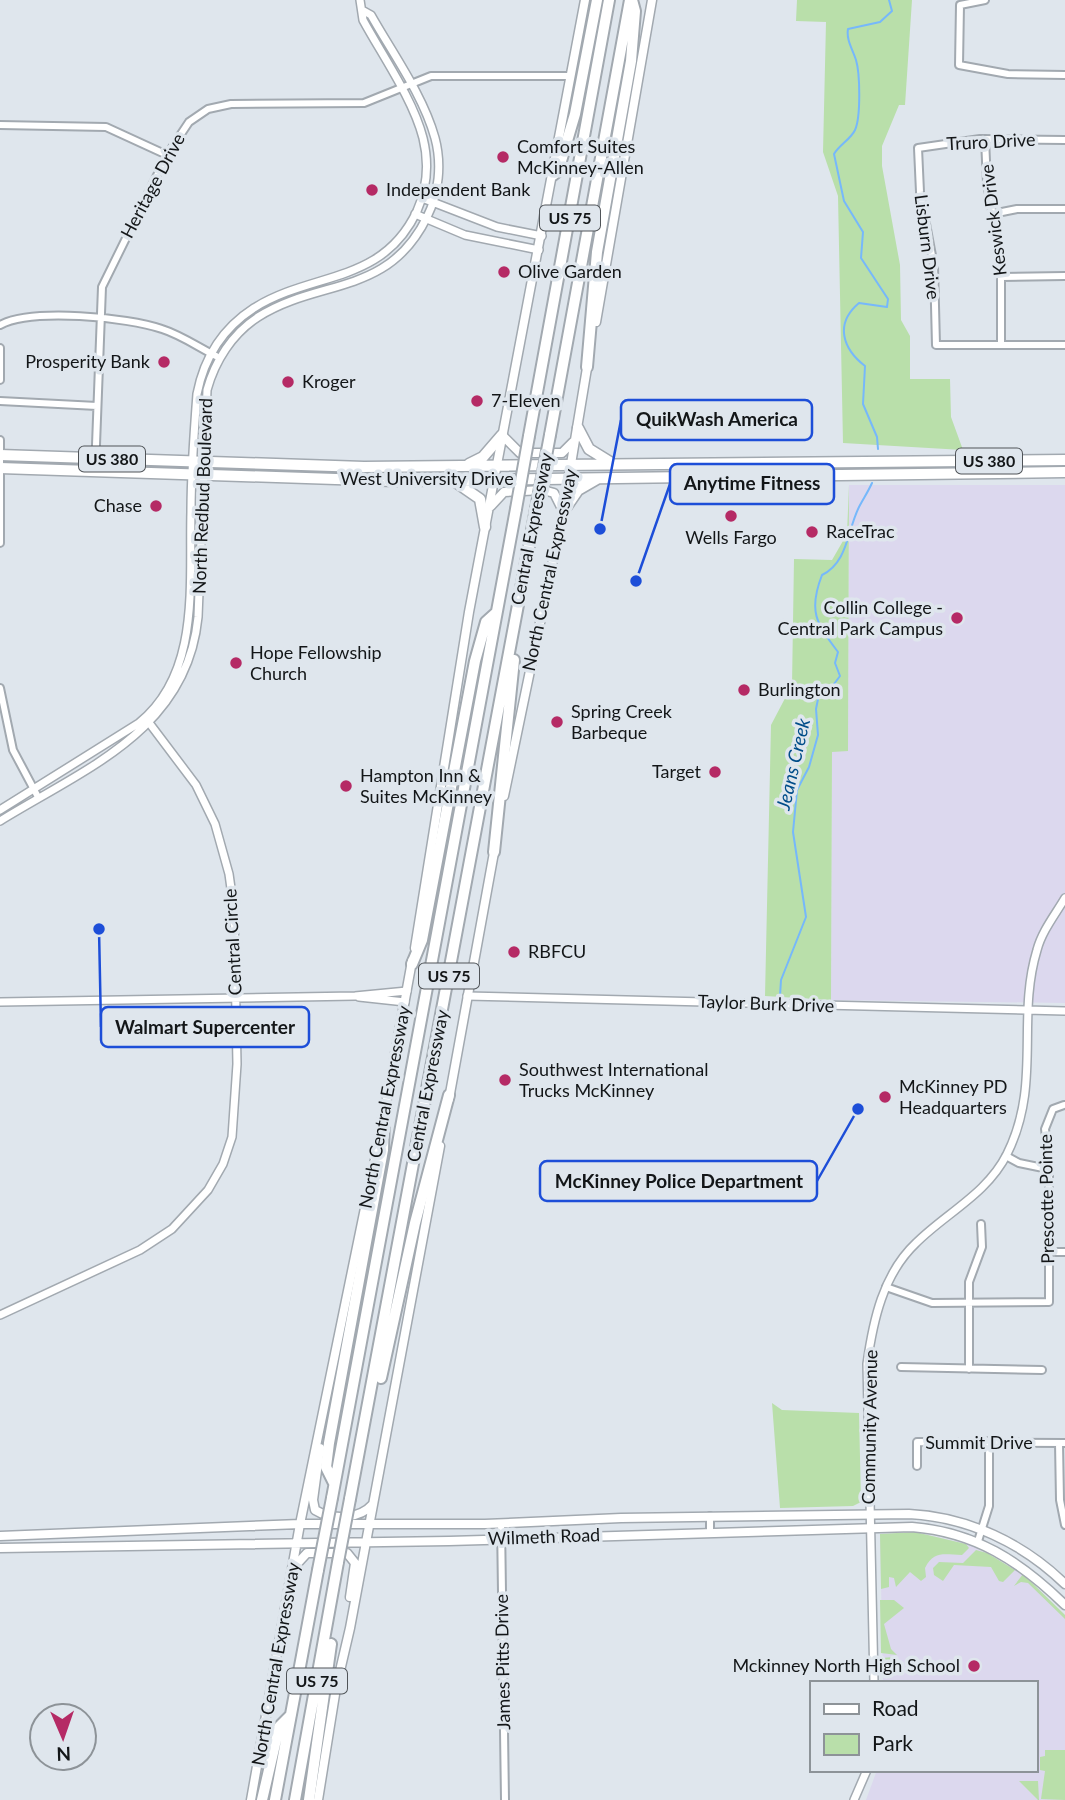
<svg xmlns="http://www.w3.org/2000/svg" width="1065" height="1800" viewBox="0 0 1065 1800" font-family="Lato,sans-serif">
<rect width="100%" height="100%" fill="#dfe6ed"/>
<!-- education -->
<path fill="#dcd8ee" d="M849 485H1065V1003L831 1000 832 751H848Z
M915 1532 969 1544 1024 1575 1065 1615V1800H866L877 1770H1035V1683H883L880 1534Z"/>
<!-- green -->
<path fill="#b9dfaa" d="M797 0H912L905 105H899L882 146V166L900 265 901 320 910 336V379H950L951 417 963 450 843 443 838 196 823 152 826 22 796 21Z
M849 485 848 751 832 752 831 1000 765 996 771 725 792 685 794 559 832 560 847 534Z
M772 1403 782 1410 859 1413 861 1502 853 1506 780 1508Z
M915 1532 966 1544 969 1548 962 1555C945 1555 934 1550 925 1568L926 1577 921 1581 910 1572 896 1587 894 1578 889 1577V1587L881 1589 880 1534Z
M976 1550 987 1553 1015 1570 1003 1582 999 1581 991 1567 954 1565 943 1581 934 1575 933 1568 939 1562 963 1563Z
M1023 1574 1065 1615V1619L1028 1583 1021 1582 1014 1586Z
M880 1600H894L904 1608 884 1624 891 1649 897 1655 881 1653Z
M893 1657V1671L897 1674 883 1675 882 1658Z
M1045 1750H1065V1800L1041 1799 1045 1771 1040 1770V1757L1045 1756Z
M1019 1781H1038L1039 1800H1038Z"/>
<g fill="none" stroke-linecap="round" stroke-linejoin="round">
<!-- stream -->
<path stroke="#76b8fb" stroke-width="2" d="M878 449 877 437 863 404 865 366C843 349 834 324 859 303L887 307 888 299 861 258 863 232 844 201 834 154C839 145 851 139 855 130 861 117 860 73 856 60 853 50 846 40 848 29L880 22 892 11 889 0
M780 996 781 980 806 917 793 832 797 790 809 767 818 735 816 709 819 694 831 688 840 676 835 663 838 652C816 623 808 611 822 575 848 562 847 531 859 507 863 499 868 492 872 483"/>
<defs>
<path id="minor" d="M985 0 960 5 959 65 1008 74 1065 75
M0 125 106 127 167 155
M985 139 987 183 1001 260V344
M1065 140 980 139 918 148 920 192 934 266 936 345H1065
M992 214 1017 209H1065
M1001 277 1065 276
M0 325C32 308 127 317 162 329 181 335 198 347 216 356
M0 348V380
M0 401 97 406
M0 440V543
M95 471 102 287 167 155 189 122 208 109 231 104 364 103 431 76H570
M0 688 13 750 38 797
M1006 1156 1019 1163 1048 1169
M1048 1252H1065
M886 1287 932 1303 1049 1302V1162L1045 1129 1053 1109 1064 1105
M901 1367 1042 1370
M969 1369V1282L982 1247 981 1224
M1059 1443 1060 1500 1065 1525
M917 1466V1442L1065 1443
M710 1516V1531
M501 1523 505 1800
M978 1541 989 1506V1441"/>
<path id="tertiary" d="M422 198 497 227 542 236
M415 214 465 235 539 250
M0 810 139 723C201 673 189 583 191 512 191 472 194 433 197 394 204 358 223 328 254 308 313 271 382 285 417 211 427 188 429 162 423 138 413 99 382 55 363 20L360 0
M0 821C86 768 187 730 198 617L207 390C215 361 232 334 258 317 319 278 388 297 427 217 439 193 442 164 435 138 423 95 393 54 371 15L362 10
M467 996 1065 1011
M359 997 405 1002
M0 1002 355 996 407 991
M0 1315 140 1250 172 1229 208 1190 223 1164 232 1137 237 1064 234 910 229 874 215 824 196 785 147 720
M874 1683 867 1364C873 1321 883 1274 916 1243 946 1213 987 1194 1007 1154 1042 1084 1016 1019 1037 950 1042 931 1055 915 1065 898
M854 1800 867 1770"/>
<path id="secondary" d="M596 322 652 0
M502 435 520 453H562L573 442
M491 506 504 492 543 490 554 493 562 509
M504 796 563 512 588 362
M415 948 469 612 585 0
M449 1099 495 847
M383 1120 412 961
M320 1448 313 1500 315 1510C333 1521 360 1519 373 1504
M0 1536 300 1524H485L621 1518 909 1514C968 1517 1023 1543 1065 1584
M0 1548 449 1541 912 1527C975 1532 1020 1561 1065 1605
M295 1566 307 1553H347L355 1563 350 1597
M251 1800 300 1524 379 1140
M318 1800 336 1688 350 1628 440 1146"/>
<path id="trunk" d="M578 428 589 449 610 462
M0 455 364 467 1065 460
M469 464 483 457 502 435
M0 468 395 481 1065 472
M454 481 480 499 485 527
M563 512 578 490 597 479"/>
<path id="motorway" d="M553 175 558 171 575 114 597 0
M587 367 597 252 631 61 635 11 632 0
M550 435 630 0
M529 436 609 0
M494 852 514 660
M412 964 422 940 475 661 486 622 496 613
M381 1378 415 1223 449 1095
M334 1483 326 1467 329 1443 383 1150 384 1116
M332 1498 516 509
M350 1499 536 509
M262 1800 279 1727 291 1715
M275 1800 318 1570
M295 1800 338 1562
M309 1800 331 1644"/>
</defs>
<!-- minor casing -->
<use href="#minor" stroke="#a2a9b0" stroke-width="10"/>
<!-- tertiary casing -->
<use href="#tertiary" stroke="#a2a9b0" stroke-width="10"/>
<!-- secondary casing -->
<use href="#secondary" stroke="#a2a9b0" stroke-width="11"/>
<!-- trunk casing -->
<use href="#trunk" stroke="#a2a9b0" stroke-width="13"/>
<!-- motorway casing -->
<use href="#motorway" stroke="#a2a9b0" stroke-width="14"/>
<!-- minor -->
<use href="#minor" stroke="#fff" stroke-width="6"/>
<!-- tertiary -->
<use href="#tertiary" stroke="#fff" stroke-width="7"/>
<!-- secondary -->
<use href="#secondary" stroke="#fff" stroke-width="8"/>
<!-- trunk -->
<use href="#trunk" stroke="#fff" stroke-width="10"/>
<!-- motorway -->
<use href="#motorway" stroke="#fff" stroke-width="10"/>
<defs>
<path id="motorway-bridge" d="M516 509 529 436
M536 509 550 435
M338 1562 350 1499
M318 1570 332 1498"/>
</defs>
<!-- motorway-bridge casing -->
<use href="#motorway-bridge" stroke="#a2a9b0" stroke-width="14" stroke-linecap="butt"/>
<!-- motorway-bridge -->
<use href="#motorway-bridge" stroke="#fff" stroke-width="10"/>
</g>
<!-- markers -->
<g fill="#b52a65" stroke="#dfe6ed" stroke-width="2.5">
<circle cx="503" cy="157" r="7"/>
<circle cx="372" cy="190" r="7"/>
<circle cx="504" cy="272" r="7"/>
<circle cx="164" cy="362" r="7"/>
<circle cx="288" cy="382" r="7"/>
<circle cx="477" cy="401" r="7"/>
<circle cx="156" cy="506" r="7"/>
<circle cx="731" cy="516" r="7"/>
<circle cx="812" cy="532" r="7"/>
<circle cx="957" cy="618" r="7"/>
<circle cx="236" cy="663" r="7"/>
<circle cx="744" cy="690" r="7"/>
<circle cx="557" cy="722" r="7"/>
<circle cx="715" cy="772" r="7"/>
<circle cx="346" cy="786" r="7"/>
<circle cx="514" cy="952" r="7"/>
<circle cx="505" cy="1080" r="7"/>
<circle cx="885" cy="1097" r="7"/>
<circle cx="974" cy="1666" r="7"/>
</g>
<g text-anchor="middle" stroke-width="7" stroke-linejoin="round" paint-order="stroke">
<!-- shield labels -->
<g fill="#dfe6ed" stroke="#505458" stroke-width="2">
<rect x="540" y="205.5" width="60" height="25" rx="5"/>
<rect x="79" y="446.5" width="66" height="25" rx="5"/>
<rect x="956" y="448.5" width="66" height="25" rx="5"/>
<rect x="419" y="963.5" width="60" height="25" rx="5"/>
<rect x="287" y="1668.5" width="60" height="25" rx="5"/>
</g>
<g font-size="16" font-weight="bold" fill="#131618">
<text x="570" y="224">US 75</text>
<text x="112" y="465">US 380</text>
<text x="989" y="467">US 380</text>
<text x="449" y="982">US 75</text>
<text x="317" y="1687">US 75</text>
</g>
<!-- street labels -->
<g font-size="18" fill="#131618" stroke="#dfe6ed">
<text transform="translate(991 142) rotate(-3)" y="6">Truro Drive</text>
<text transform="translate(153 186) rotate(-62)" y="6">Heritage Drive</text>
<text transform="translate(994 220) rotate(-97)" y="6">Keswick Drive</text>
<text transform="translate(927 247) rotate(83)" y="6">Lisburn Drive</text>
<text x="427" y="485">West University Drive</text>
<text transform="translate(203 496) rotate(-88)" y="6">North Redbud Boulevard</text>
<text transform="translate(532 529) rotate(-79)" y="6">Central Expressway</text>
<text transform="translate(550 570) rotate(-78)" y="6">North Central Expressway</text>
<text transform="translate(233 942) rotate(-93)" y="6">Central Circle</text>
<text transform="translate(766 1004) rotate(2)" y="6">Taylor Burk Drive</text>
<text transform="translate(428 1086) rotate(-79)" y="6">Central Expressway</text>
<text transform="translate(385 1107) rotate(-79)" y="6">North Central Expressway</text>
<text transform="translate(1047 1199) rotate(-91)" y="6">Prescotte Pointe</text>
<text transform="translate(870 1427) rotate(-89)" y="6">Community Avenue</text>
<text x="979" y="1449">Summit Drive</text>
<text transform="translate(544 1537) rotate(-2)" y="6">Wilmeth Road</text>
<text transform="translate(503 1662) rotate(-91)" y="6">James Pitts Drive</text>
<text transform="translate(276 1664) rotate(-80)" y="6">North Central Expressway</text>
</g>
<!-- poi labels -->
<g font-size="18" fill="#131618" stroke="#dfe6ed" text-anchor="start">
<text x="517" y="153">Comfort Suites<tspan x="517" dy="21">McKinney-Allen</tspan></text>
<text x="386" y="196">Independent Bank</text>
<text x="518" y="278">Olive Garden</text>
<text x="150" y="368" text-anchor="end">Prosperity Bank</text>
<text x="302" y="388">Kroger</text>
<text x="491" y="407">7-Eleven</text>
<text x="142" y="512" text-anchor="end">Chase</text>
<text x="826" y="538">RaceTrac</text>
<text x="731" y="544" text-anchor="middle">Wells Fargo</text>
<text x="943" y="614" text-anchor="end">Collin College -<tspan x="943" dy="21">Central Park Campus</tspan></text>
<text x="250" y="659">Hope Fellowship<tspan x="250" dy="21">Church</tspan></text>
<text x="758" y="696">Burlington</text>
<text x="571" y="718">Spring Creek<tspan x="571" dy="21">Barbeque</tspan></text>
<text x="701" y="778" text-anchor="end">Target</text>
<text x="360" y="782">Hampton Inn &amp;<tspan x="360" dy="21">Suites McKinney</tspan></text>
<text x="528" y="958">RBFCU</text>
<text x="519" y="1076">Southwest International<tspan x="519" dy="21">Trucks McKinney</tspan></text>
<text x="899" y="1093">McKinney PD<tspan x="899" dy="21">Headquarters</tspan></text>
<text x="960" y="1672" text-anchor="end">Mckinney North High School</text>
</g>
<!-- water labels -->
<g font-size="19" font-style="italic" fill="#004d89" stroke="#dfe6ed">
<text transform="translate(793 764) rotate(-77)" y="7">Jeans Creek</text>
</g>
</g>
<!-- callouts -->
<path fill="none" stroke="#1d4ed8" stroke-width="2.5" d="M600 529L621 420M636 581L670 484M99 929L101 1027M858 1109L817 1181"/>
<g fill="#1d4ed8" stroke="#dfe6ed" stroke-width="2.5">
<circle cx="600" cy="529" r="7"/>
<circle cx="636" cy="581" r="7"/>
<circle cx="99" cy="929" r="7"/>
<circle cx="858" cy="1109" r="7"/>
</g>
<g fill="#dfe6ed" stroke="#1d4ed8" stroke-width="2.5">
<rect x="621" y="400" width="191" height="40" rx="7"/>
<rect x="670" y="464" width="164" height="40" rx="7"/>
<rect x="101" y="1007" width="208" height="40" rx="7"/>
<rect x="540" y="1161" width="277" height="40" rx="7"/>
</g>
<g font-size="19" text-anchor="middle" font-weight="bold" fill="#131618">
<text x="717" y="426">QuikWash America</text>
<text x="752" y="490">Anytime Fitness</text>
<text x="205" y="1034">Walmart Supercenter</text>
<text x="679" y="1188">McKinney Police Department</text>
</g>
<!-- legend -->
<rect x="810" y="1681" width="228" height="91" fill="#dfe6ed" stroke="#8d9398" stroke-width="2"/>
<rect x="824" y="1704" width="35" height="10" fill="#ffffff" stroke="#8d9398" stroke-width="2"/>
<text x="872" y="1716" font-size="21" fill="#131618">Road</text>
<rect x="824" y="1734" width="35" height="21" fill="#b9dfaa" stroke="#8d9398" stroke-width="2"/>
<text x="872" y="1751" font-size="21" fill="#131618">Park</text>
<!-- north arrow -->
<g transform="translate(63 1737) rotate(178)"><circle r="33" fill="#dfe6ed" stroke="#8d9398" stroke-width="2"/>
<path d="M0-5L12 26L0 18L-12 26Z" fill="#b52a65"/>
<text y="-10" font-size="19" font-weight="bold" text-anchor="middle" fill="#131618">N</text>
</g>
</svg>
